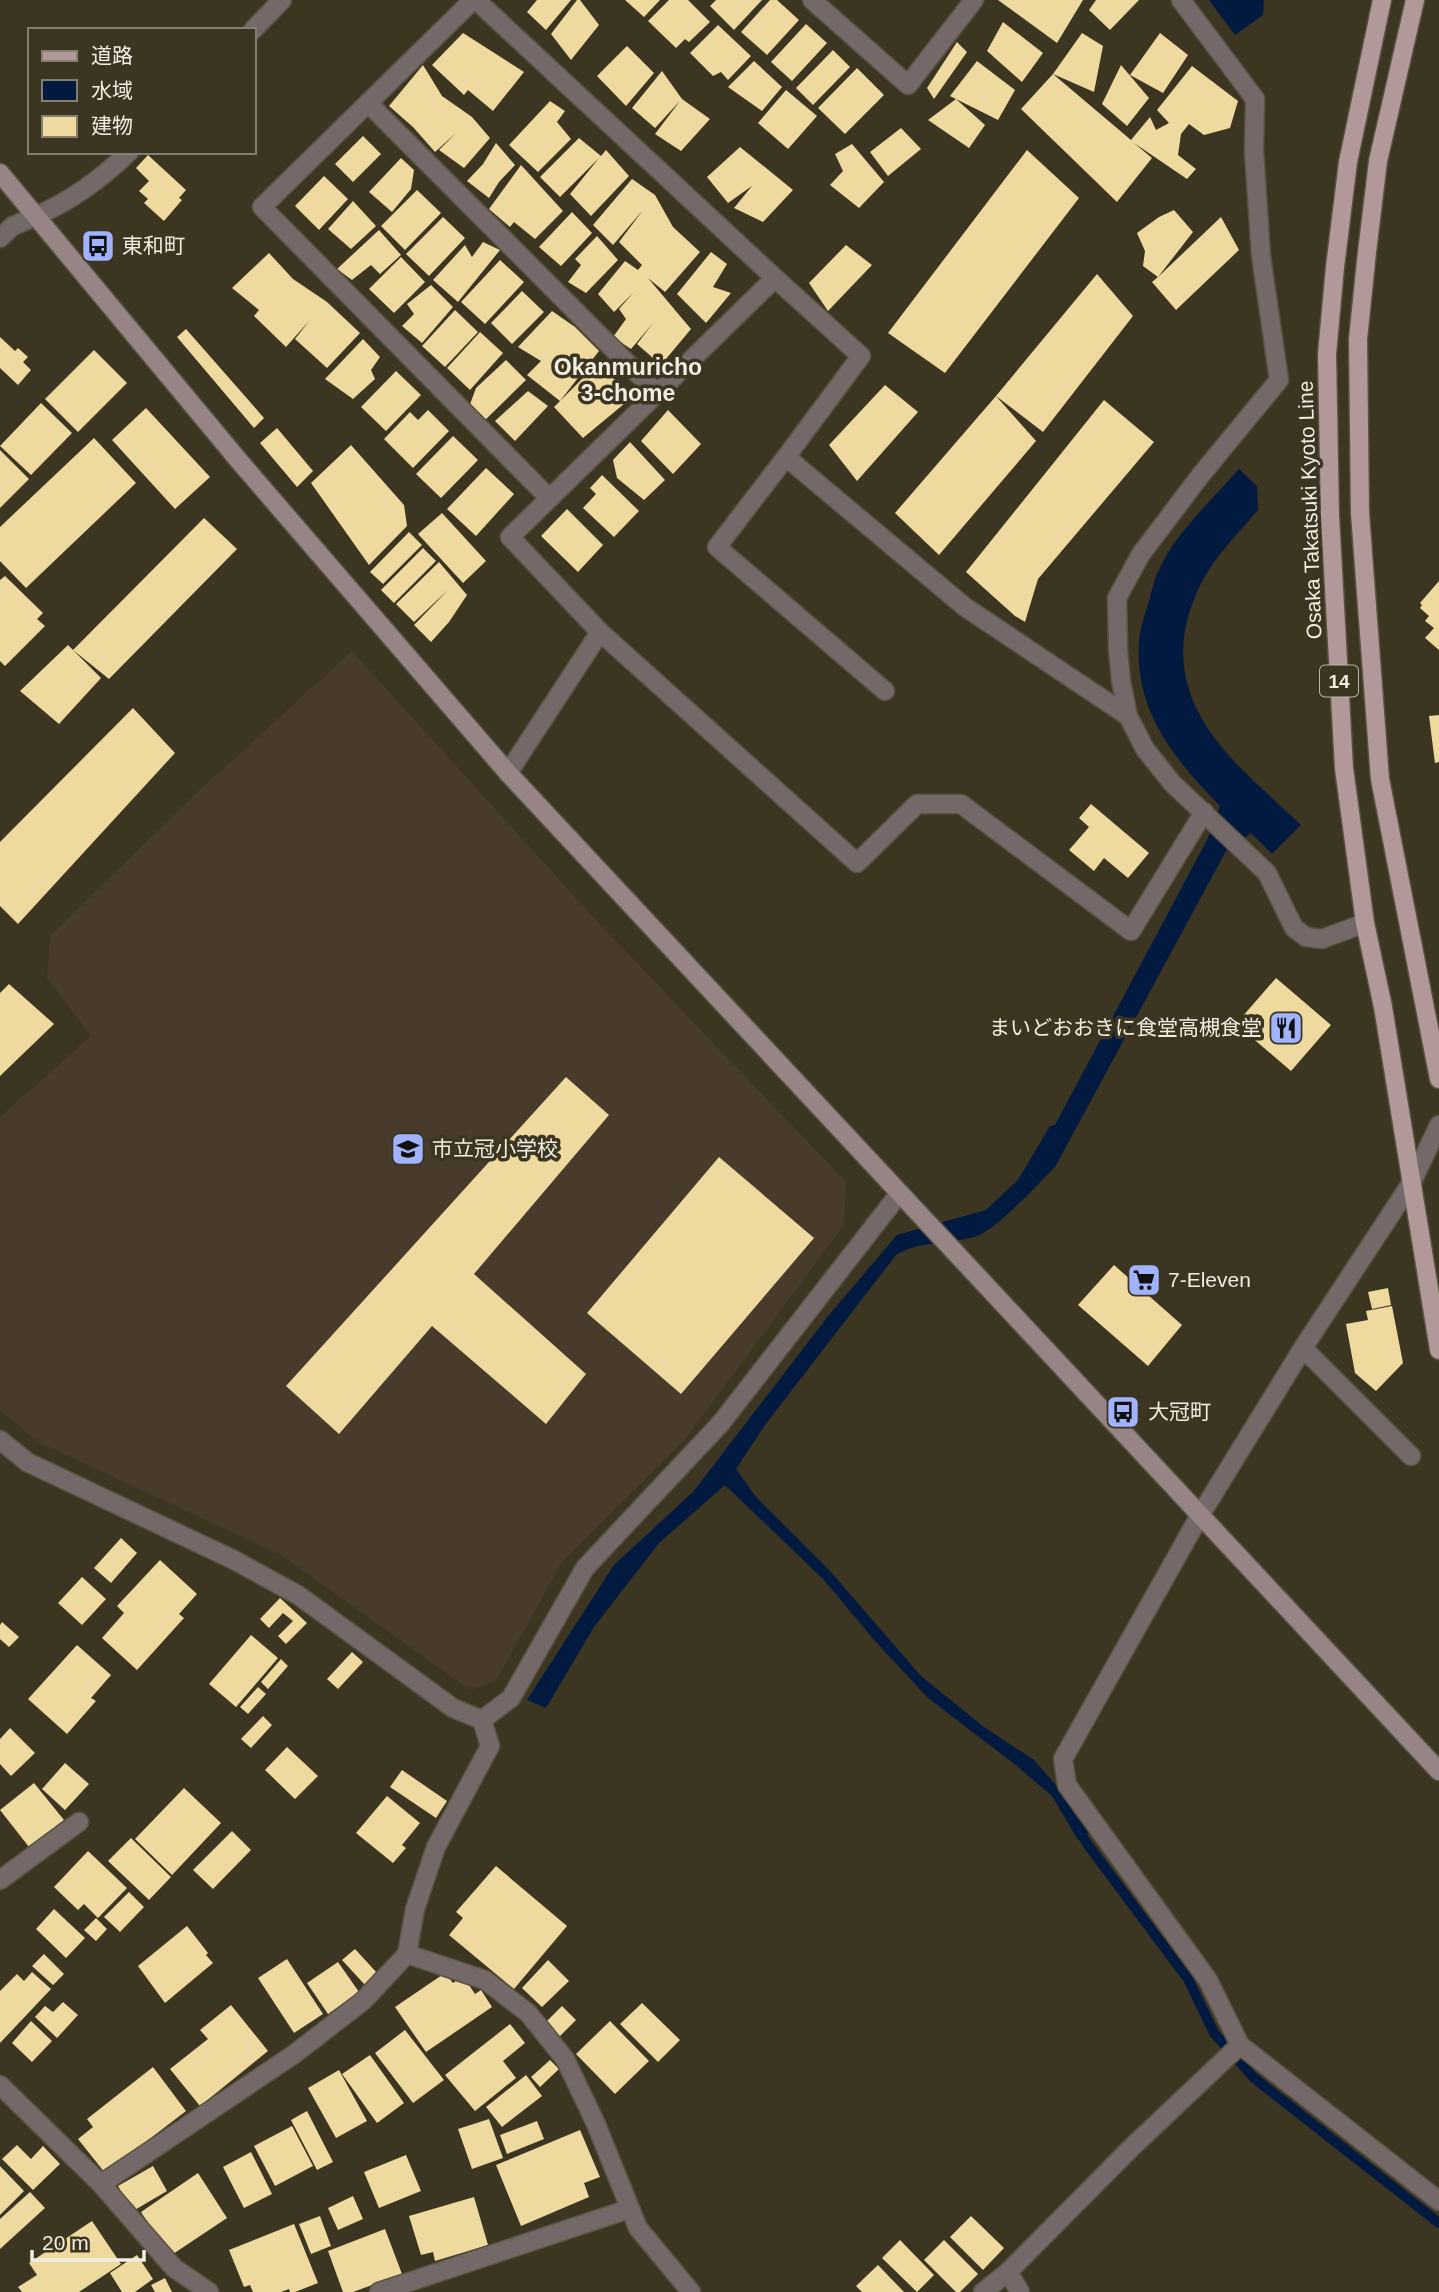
<svg xmlns="http://www.w3.org/2000/svg" width="1439" height="2292" viewBox="0 0 1439 2292" font-family="Arial,'Noto Sans JP',sans-serif">
<rect width="100%" height="100%" fill="#3c3522"/>
<!-- education -->
<path fill="#483b2c" d="M352 651 594 918 846 1182 844 1225 687 1437 562 1562 496 1681 470 1690 281 1555 36 1441 0 1410V1117L91 1036 47 978 50 936 190 799Z"/>
<!-- water -->
<path fill="#021940" d="M1209 0H1264L1263 15 1235 35Z
M1239 469 1257 486 1258 510C1242 529 1224 547 1210 568 1197 588 1187 614 1184 637 1175 722 1246 772 1301 825L1272 854 1251 833 1226 851 1055 1167C1038 1184 995 1232 974 1237 948 1244 919 1241 896 1255L765 1425 736 1469 756 1497 830 1571 921 1676 984 1727 1034 1760 1061 1791 1089 1832 1078 1840 1052 1796 1017 1766 928 1698 876 1642 823 1579 725 1485 659 1543 594 1627 546 1708 527 1700 614 1565 693 1492 829 1315 897 1235 986 1210 1018 1180 1050 1126 1055 1125 1207 840 1220 806C1175 760 1134 711 1139 642 1140 629 1145 614 1149 601 1152 591 1154 579 1159 570 1176 532 1212 500 1239 469Z"/>
<g fill="none" stroke-linecap="round" stroke-linejoin="round">
<!-- stream -->
<path stroke="#021940" stroke-width="10" d="M1077 1827 1088 1845 1188 1979 1214 2033 1254 2078 1439 2223"/>
</g>
<!-- building -->
<path fill="#eeda9e" d="M537 0H571L546 30 527 12Z
M577 0H580L599 25 571 60 551 34Z
M625 0H660L644 17Z
M669 0H688L710 22 689 42 685 39 676 48 648 21Z
M716 0H762L734 30 710 6Z
M770 0H777L799 20 767 55 741 32Z
M998 0H1083L1057 43Z
M1096 0H1139L1110 30 1089 10Z
M1003 22 1043 53 1022 82 987 51Z
M806 24 827 43 792 81 771 62Z
M718 25 751 56 728 80 721 72 713 76 690 53Z
M463 33 524 72 493 111 468 90 464 95 432 65Z
M1082 33 1103 46 1094 92 1053 74Z
M1160 33 1188 55 1163 93 1130 75Z
M957 42 967 52 934 99 927 88Z
M627 46 654 73 626 106 597 76Z
M833 50 850 67 813 105 796 88Z
M754 61 782 87 762 111 728 87Z
M977 61 1015 90 998 120 956 99 985 125 969 148 928 120 956 99 950 96Z
M423 65 442 96 472 117 490 138 464 168 439 150 456 133 435 152 413 127 389 106Z
M1121 65 1149 98 1127 126 1102 104Z
M1192 66 1238 101 1230 128 1204 135 1189 124 1181 134 1178 155 1196 169 1187 179 1134 143 1152 158 1117 202 1021 109 1053 74 1131 140 1150 117 1156 130 1169 123 1157 110Z
M857 68 884 95 845 134 818 108Z
M662 71 682 99 710 119 681 151 655 134 680 101 655 128 632 108Z
M786 90 817 116 788 149 758 123Z
M550 101 565 111 557 122 571 139 538 172 509 145Z
M901 128 921 149 888 176 870 152Z
M363 136 381 154 353 182 335 164Z
M579 138 601 156 606 150 629 176 591 216 570 194 599 158 560 197 540 177Z
M496 143 515 165 499 182 489 198 467 181 483 164Z
M852 144 884 182 859 208 830 185 843 171 835 154Z
M740 147 793 190 763 222 734 208 752 186 728 203 707 177Z
M1027 150 1079 198 945 373 888 333Z
M148 155 186 190 179 198 182 200 164 221 144 203 148 199 139 191 149 181 136 168Z
M401 158 414 170 411 189 392 212 369 192Z
M521 165 563 211 535 239 514 222 510 227 489 209Z
M324 176 348 199 319 230 295 206Z
M632 179 655 195 673 227 700 252 665 292 648 278 691 329 661 365 637 344 653 323 631 349 613 337 626 319 619 309 634 292 614 312 598 294 625 261 638 270 642 265 619 242 643 210 613 245 593 225Z
M417 190 441 213 405 250 381 226Z
M353 201 376 226 351 249 328 229Z
M1174 210 1193 232 1158 277 1221 217 1239 250 1176 310 1152 282 1158 277 1143 266 1145 251 1137 233 1159 217Z
M572 212 592 233 561 266 539 247Z
M443 217 465 238 429 276 406 254Z
M379 230 401 255 380 274 371 265 352 280 337 269Z
M597 236 618 260 586 293 568 282 581 265 575 259Z
M483 242 500 250 458 302 433 280 465 245 472 257Z
M846 245 872 265 828 311 809 283Z
M711 252 727 264 713 287 731 293 706 323 677 294Z
M269 253 293 279 327 302 360 333 327 368 295 339 310 320 286 347 254 316 259 310 232 288Z
M401 257 425 282 394 313 369 289Z
M500 260 524 282 485 324 461 302Z
M1097 274 1133 316 1043 432 996 396Z
M431 285 453 307 422 343 402 326 414 314 407 304Z
M522 291 544 312 512 344 491 323Z
M455 310 478 332 445 367 422 346Z
M552 311 575 327 599 351 560 401 527 375 541 361 518 347Z
M186 329 264 418 254 428 177 337Z
M480 332 503 353 470 390 447 368Z
M0 337 15 351 18 348 28 357 23 362 31 370 18 385 0 368Z
M363 339 380 357 371 370 375 379 353 399 325 379Z
M94 350 127 383 78 432 45 399Z
M506 360 526 380 483 422 469 407 476 388Z
M600 361 630 399 583 438 554 407Z
M396 371 421 395 386 431 361 407Z
M885 385 918 412 857 481 829 445Z
M528 391 548 406 515 441 495 421Z
M996 396 1036 441 939 555 895 513Z
M1104 400 1154 442 1038 579 1025 622 1015 616 966 572Z
M41 403 72 433 31 475 0 446Z
M146 408 210 477 175 509 112 440Z
M428 410 449 431 413 468 384 439 410 412 418 420Z
M668 410 701 444 673 474 641 441Z
M277 428 313 471 297 487 260 443Z
M453 436 478 460 441 498 416 474Z
M94 438 136 483 26 588 0 561V527Z
M630 442 665 480 644 500 617 478 613 460Z
M351 445 404 505 407 526 369 565 311 483Z
M0 450 29 479 0 508Z
M486 468 514 494 476 536 447 509Z
M602 475 639 511 614 537 583 508 596 494 590 488Z
M567 509 603 545 578 572 541 536Z
M442 513 486 561 463 583 418 534Z
M204 518 237 549 109 679 73 650Z
M409 532 422 545 383 584 370 572Z
M423 548 436 561 394 603 381 590Z
M439 562 467 595 449 622 431 642 414 625 448 590 414 622 396 604Z
M5 576 43 613 37 619 45 626 5 666 0 661V580Z
M1439 581V650L1425 638 1434 628 1425 621 1429 616 1420 608 1422 605 1420 603Z
M68 645 101 678 59 724 20 691Z
M133 708 175 753 18 924 0 906V842Z
M1439 715V762L1435 763 1429 716Z
M1091 804 1149 853 1128 878 1104 858 1094 871 1069 850 1089 827 1079 818Z
M1276 978 1331 1025 1291 1071 1236 1024Z
M9 984 54 1024 0 1076V993Z
M566 1077 609 1115 474 1274 586 1374 546 1424 432 1326 339 1434 286 1386Z
M719 1157 814 1238 681 1394 587 1313Z
M1114 1265 1182 1325 1148 1366 1078 1305Z
M1388 1288 1391 1305 1372 1309 1368 1292Z
M1392 1306 1403 1363 1376 1391 1355 1373 1346 1324 1368 1320 1366 1311Z
M121 1538 137 1553 111 1583 94 1568Z
M160 1560 197 1594 179 1614 184 1618 137 1670 102 1638 124 1613 117 1606Z
M82 1577 106 1599 82 1625 58 1603Z
M280 1598 307 1623 286 1644 278 1636 293 1621 283 1613 269 1628 260 1619Z
M2 1622 19 1637 9 1647 0 1639V1625Z
M251 1635 278 1658 236 1707 209 1684Z
M77 1645 111 1675 91 1698 96 1701 67 1734 28 1699Z
M352 1652 363 1662 338 1689 327 1679Z
M281 1659 288 1666 268 1689 261 1682Z
M258 1687 266 1694 248 1714 240 1707Z
M263 1716 272 1725 251 1748 241 1739Z
M10 1728 35 1753 11 1776 0 1764V1739Z
M287 1747 318 1776 295 1799 265 1770Z
M65 1763 89 1784 65 1810 42 1789Z
M402 1770 447 1801 436 1818 390 1787Z
M34 1783 64 1820 29 1847 0 1810Z
M184 1788 221 1823 172 1875 135 1839Z
M387 1796 420 1823 402 1845 406 1848 393 1863 356 1833Z
M232 1831 251 1850 213 1889 193 1870Z
M131 1838 171 1877 149 1900 108 1861Z
M88 1851 127 1888 98 1918 84 1904 78 1910 54 1887Z
M496 1866 567 1926 514 1989 449 1935 463 1918 456 1912Z
M129 1892 144 1907 120 1932 104 1917Z
M54 1909 85 1938 66 1958 36 1929Z
M96 1918 107 1929 96 1941 84 1930Z
M187 1926 208 1953 206 1955 213 1963 165 2003 138 1966Z
M355 1949 378 1974 365 1985 342 1960Z
M44 1954 64 1974 53 1985 32 1966Z
M287 1959 323 2014 294 2033 258 1978Z
M548 1960 569 1981 542 2007 522 1988Z
M338 1962 359 1992 328 2014 307 1983Z
M32 1972 51 1989 0 2043V1991L17 1974 24 1981Z
M445 1973 453 1983 463 1976 475 1994 481 1990 492 2007 426 2052 395 2007Z
M63 2002 78 2015 57 2038 35 2017 45 2006 53 2012Z
M642 2003 680 2040 658 2062 620 2024Z
M231 2005 268 2051 200 2106 170 2069 208 2039 200 2030Z
M562 2006 576 2020 557 2039 543 2025Z
M31 2021 52 2041 32 2062 12 2043Z
M610 2021 649 2061 615 2094 576 2054Z
M510 2024 525 2043 503 2061 516 2078 475 2111 445 2075Z
M405 2030 444 2080 413 2103 375 2053Z
M370 2055 404 2103 377 2123 342 2074Z
M550 2060 559 2069 540 2087 531 2077Z
M153 2067 186 2111 105 2173 78 2139 93 2127 87 2119Z
M339 2070 367 2121 336 2138 308 2088Z
M526 2075 542 2096 502 2127 486 2107Z
M307 2111 333 2162 317 2170 291 2120Z
M489 2119 503 2158 472 2169 458 2129Z
M537 2121 544 2139 507 2154 500 2135Z
M292 2126 313 2166 275 2186 254 2146Z
M580 2130 600 2177 584 2183 589 2197 521 2226 496 2165Z
M17 2145 31 2159 43 2146 60 2164 33 2190 2 2159Z
M251 2152 272 2194 244 2208 223 2167Z
M406 2155 421 2191 379 2208 364 2172Z
M0 2166 24 2191 0 2215Z
M153 2166 167 2191 133 2211 118 2186Z
M198 2173 227 2218 170 2256 141 2212Z
M30 2192 45 2208 0 2249V2219Z
M353 2196 363 2219 338 2230 328 2208Z
M474 2197 488 2245 435 2261 433 2252 421 2255 409 2216Z
M320 2216 331 2246 311 2254 299 2224Z
M971 2216 1004 2248 983 2270 950 2237Z
M92 2221 121 2264 79 2292H22L18 2287 37 2275 29 2263Z
M294 2224 318 2283 295 2292H290L289 2289 281 2292H253L250 2285 244 2287 229 2250Z
M385 2229 402 2274 353 2292H343L328 2251Z
M900 2240 934 2275 917 2292 882 2258Z
M944 2240 978 2274 960 2292H956L924 2260Z
M137 2255 153 2279 135 2292H122L110 2273Z
M878 2265 904 2292H862L856 2286Z
M165 2278 172 2292H155L151 2285Z"/>
<g fill="none" stroke-linecap="round" stroke-linejoin="round">
<defs>
<path id="lane" d="M0 238 13 226 36 216
M0 1880 79 1822
M0 2085 101 2184 174 2268 209 2292
M101 2184 293 2055 363 2001 407 1954
M1008 2272 1020 2292
M379 2292 629 2209"/>
<path id="street" d="M473 0 262 207 549 498
M476 0 775 278
M812 0 908 85 974 0
M1181 0 1255 99 1254 151 1261 256 1279 380 1200 476 1141 554 1117 598 1118 650 1121 681 1128 716 1145 749 1172 783 1267 873 1294 928 1306 937 1322 939 1365 923
M253 30 282 0
M368 103 657 393
M36 216C71 201 101 179 129 152
M786 457 717 547 885 691
M600 632 510 537 775 278 861 356 786 457 965 607 1128 716
M508 773 600 632 857 863 917 804H961L1131 931 1204 812
M1439 1125 1412 1182 1303 1348 1199 1517 1063 1759 1067 1785 1208 1980 1240 2045 1439 2201
M1303 1348 1411 1456
M0 1440 27 1462 234 1560 298 1595 453 1708 482 1720
M482 1720 490 1746 436 1847 415 1909 407 1954 485 1980 528 2013 565 2059 596 2124 638 2228 691 2292
M482 1720 511 1698 585 1568 721 1423 899 1194
M983 2292 1008 2272 1132 2147 1240 2045"/>
<path id="secondary" d="M0 173 240 462 508 773 1439 1771"/>
<path id="primary" d="M1382 0 1348 162 1335 267 1327 354 1330 516 1344 768 1365 923 1383 1007 1439 1350
M1415 0 1378 161 1367 252 1358 339 1360 513 1380 779 1439 1079"/>
</defs>
<!-- lane casing -->
<use href="#lane" stroke="#595241" stroke-width="21"/>
<!-- street casing -->
<use href="#street" stroke="#595241" stroke-width="21"/>
<!-- secondary casing -->
<use href="#secondary" stroke="#595241" stroke-width="21"/>
<!-- primary casing -->
<use href="#primary" stroke="#595241" stroke-width="21"/>
<!-- lane -->
<use href="#lane" stroke="#746868" stroke-width="18"/>
<!-- street -->
<use href="#street" stroke="#746868" stroke-width="18"/>
<!-- secondary -->
<use href="#secondary" stroke="#978484" stroke-width="18"/>
<!-- primary -->
<use href="#primary" stroke="#b19999" stroke-width="18"/>
</g>
<!-- icons -->
<defs>
<symbol id="bus-square" viewBox="-11 -11 22 22"><rect x="-9" y="-9" width="18" height="18" rx="4" fill="#a1b3fd" stroke="#3c3522"/><path d="M-5-6H5V4H4V6H2V4H-2V6H-4V4H-5ZM-3.5-4V0h7V-4ZM-3.5 1.2v1.5H-2V1.2ZM2 1.2v1.5H3.5V1.2Z" fill="#111"/></symbol>
<symbol id="restaurant-square" viewBox="-11 -11 22 22"><rect x="-9" y="-9" width="18" height="18" rx="4" fill="#a1b3fd" stroke="#3c3522"/><path d="M-5-6h1v4h1v-4h1v4h1v-4h1v5L-1.5 .5V6h-2V.5L-5-1ZM5-6V6H3V1.5H1.5Q1.5-4 5-6Z" fill="#111"/></symbol>
<symbol id="school-square" viewBox="-11 -11 22 22"><rect x="-9" y="-9" width="18" height="18" rx="4" fill="#a1b3fd" stroke="#3c3522"/><path d="M0-5L7-2L0 1L-7-2ZM-4 1L0 2.5L4 1V4Q0 6-4 4Z" fill="#111"/></symbol>
<symbol id="supermarket-square" viewBox="-11 -11 22 22"><rect x="-9" y="-9" width="18" height="18" rx="4" fill="#a1b3fd" stroke="#3c3522"/><path d="M-6-5.5h2.5l.6 2H6L4.5 2H-2.5L-4.4-4H-6ZM-1.5 3.2a1.3 1.3 0 1 0 .1 0ZM3 3.2a1.3 1.3 0 1 0 .1 0Z" fill="#111"/></symbol>
</defs>
<g fill-rule="evenodd">
<use href="#bus-square" x="79" y="227" width="38" height="38"/>
<use href="#restaurant-square" x="1267" y="1009" width="38" height="38"/>
<use href="#school-square" x="389" y="1130" width="38" height="38"/>
<use href="#supermarket-square" x="1125" y="1261" width="38" height="38"/>
<use href="#bus-square" x="1104" y="1393" width="38" height="38"/>
</g>
<g text-anchor="middle" stroke-width="7" stroke-linejoin="round" paint-order="stroke">
<!-- shield labels -->
<rect fill="#3c3522" stroke="#bbb6a8" stroke-width="2" x="1320" y="665.5" width="38" height="31" rx="5"/>
<g font-size="19" font-weight="bold" fill="#f1ede1">
<text x="1339" y="688">14</text>
</g>
<!-- poi labels -->
<g font-size="21" fill="#f1ede1" stroke="#3c3522" text-anchor="start">
<text x="122" y="253">東和町</text>
<text x="1262" y="1035" text-anchor="end">まいどおおきに食堂高槻食堂</text>
<text x="432" y="1156">市立冠小学校</text>
<text x="1168" y="1287">7-Eleven</text>
<text x="1148" y="1419">大冠町</text>
</g>
<!-- street labels -->
<g font-size="21" fill="#f1ede1" stroke="#3c3522">
<text transform="translate(1310 510) rotate(-92)" y="7">Osaka Takatsuki Kyoto Line</text>
</g>
<!-- neighbourhood labels -->
<g font-size="23" font-weight="bold" fill="#f1ede1" stroke="#3c3522">
<text x="628" y="375">Okanmuricho<tspan x="628" dy="26">3-chome</tspan></text>
</g>
</g>
<!-- legend -->
<rect x="28" y="28" width="228" height="126" fill="#3c3522" stroke="#847f6e" stroke-width="2"/>
<rect x="42" y="51" width="35" height="10" fill="#b19999" stroke="#847f6e" stroke-width="2"/>
<text x="91" y="63" font-size="21" fill="#f1ede1">道路</text>
<rect x="42" y="80" width="35" height="21" fill="#021940" stroke="#847f6e" stroke-width="2"/>
<text x="91" y="98" font-size="21" fill="#f1ede1">水域</text>
<rect x="42" y="116" width="35" height="21" fill="#eeda9e" stroke="#847f6e" stroke-width="2"/>
<text x="91" y="133" font-size="21" fill="#f1ede1">建物</text>
<!-- scale -->
<path d="M32 2250v10h112v-10" fill="none" stroke="#f1ede1" stroke-width="3.5"/>
<text x="42" y="2250" font-size="21" fill="#f1ede1" stroke="#3c3522" stroke-width="5" paint-order="stroke">20 m</text>
</svg>
